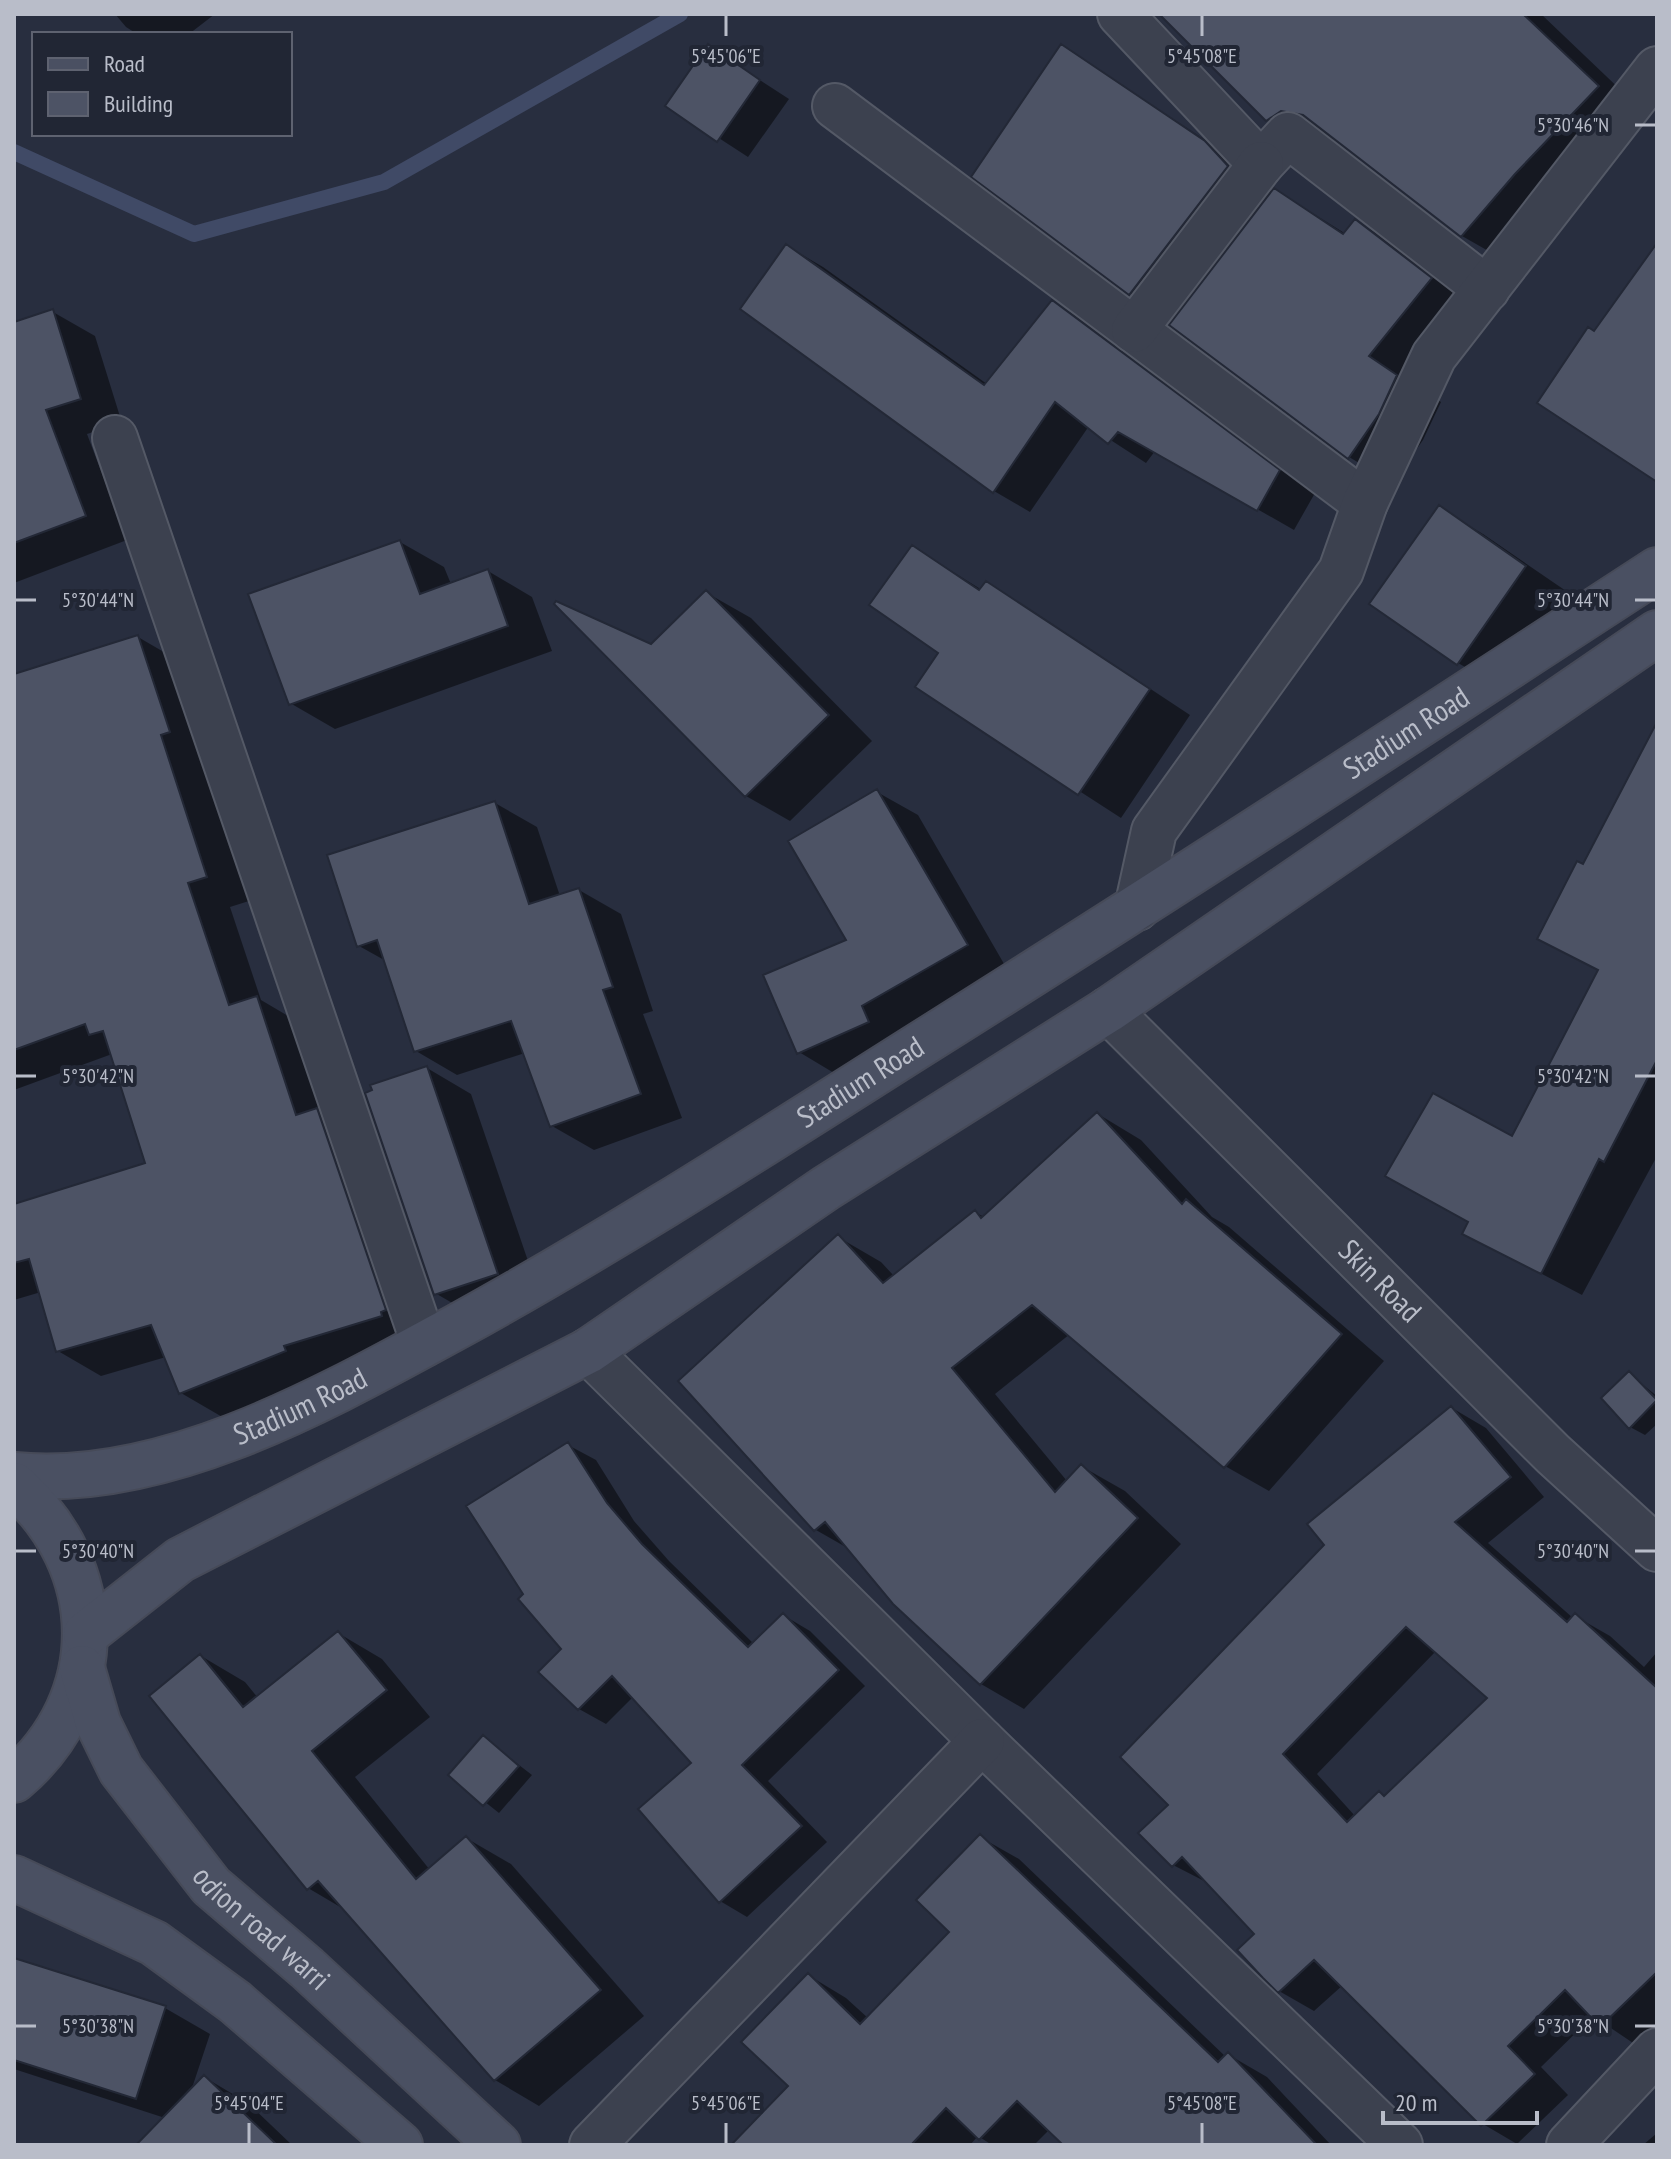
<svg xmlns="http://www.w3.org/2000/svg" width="1671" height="2159" viewBox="0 0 1671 2159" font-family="'PT Sans Narrow',sans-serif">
<rect width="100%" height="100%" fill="#282e3f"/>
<!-- shadow -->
<path fill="#0007" fill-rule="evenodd" d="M115 14H215L189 34H137L126 27Z
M1162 14H1541L1649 117 1566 203 1513 265 1462 236 1339 141 1333 139 1319 149 1268 120Z
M709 47 789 99 748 157 668 105Z
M1062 47 1250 169 1273 193 1275 190 1346 234 1356 221 1400 247 1475 305 1412 382 1441 402 1423 440 1393 483 1349 457 1176 320 1130 293 974 176Z
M787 246 823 267 987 384 1053 302 1089 323 1315 493 1294 530 1155 451 1146 463 1089 426 1030 512 994 491Z
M53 312 95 336 122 423 87 434 127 540 14 583V324Z
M1439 508 1483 534 1569 593 1502 688 1458 663Z
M400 542 444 567 451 584 488 571 532 597 552 651 335 729 290 703Z
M913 547 982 590 986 583 1028 608 1190 715 1121 818 917 686 940 652Z
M707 593 751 618 872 741 790 821 746 796 651 646Z
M138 637 181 662 203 759 249 901 230 907 261 1000 300 1023 424 1340 326 1371 328 1375 224 1418 181 1393 166 1357 101 1376 58 1351 41 1292 14 1300V1206L148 1164 112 1054 14 1090V676Z
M1657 767V1156L1582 1295 1464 1233 1600 972 1540 938 1584 867Z
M877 792 918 815 1007 969 902 1029 909 1045 839 1076 799 1052 848 941Z
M495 803 537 827 560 896 579 890 621 914 653 1011 643 1014 682 1118 594 1150 552 1126 525 1053 457 1075 416 1051 386 961 359 946Z
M427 1068 471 1094 541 1299 480 1319 435 1293Z
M1098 1114 1141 1140 1212 1217 1229 1227 1384 1361 1269 1491 1225 1466 1070 1334 995 1394 1067 1481 1081 1466 1125 1491 1181 1544 1024 1709 981 1684 851 1550 816 1530 681 1381 838 1237 881 1262 894 1276 975 1212 984 1217Z
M1629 1374 1657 1396V1424L1645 1435 1630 1427Z
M1452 1408 1486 1428 1544 1497 1488 1543 1573 1618 1575 1616 1610 1636 1644 1667 1657 1652V2025L1636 2045 1593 2016 1541 2067 1568 2095 1517 2144 1483 2124 1343 1985 1314 2011 1279 1991 1257 1934 1210 1884 1173 1865 1171 1805 1327 1545ZM1436 1651 1490 1698 1386 1798 1356 1817 1317 1774Z
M568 1445 596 1460 634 1521 669 1561 754 1644 783 1615 810 1631 865 1686 768 1781 827 1842 747 1917 720 1901 694 1763 634 1696 606 1724 579 1709 564 1649 526 1595Z
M338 1633 382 1659 430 1717 355 1777 430 1870 466 1838 511 1864 644 2016 539 2106 495 2080 347 1911 308 1888 201 1656 245 1682 258 1698Z
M484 1738 532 1775 499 1813 451 1775Z
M980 1837 1019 1859 1226 2057 1229 2055 1267 2077 1331 2145H1066L1050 2129 1034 2145H992L978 2136 970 2145H734L791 2086 808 1975 846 1998 868 2018 952 1932Z
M14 1960 165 2008 210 2034 191 2091 204 2077 248 2103 292 2145H139L165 2118 14 2069Z
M1657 2133V2145H1643Z"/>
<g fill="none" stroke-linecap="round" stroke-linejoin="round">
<!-- stream -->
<path stroke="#404a66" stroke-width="16" d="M14 152 194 234 384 182 680 14"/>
</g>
<!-- building -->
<path fill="#4d5365" stroke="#232836" stroke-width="2" fill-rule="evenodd" d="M1159 14H1523L1599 86 1515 174 1461 237 1303 115 1281 111 1266 121Z
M708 44 760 80 717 142 665 106Z
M1061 44 1205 141 1228 166 1129 295 971 177Z
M1274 188 1343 234 1355 219 1432 278 1369 356 1397 375 1379 414 1348 459 1169 325Z
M1657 243V482L1537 403 1588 327 1594 331Z
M786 244 984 385 1052 300 1280 470 1257 511 1118 432 1108 444 1055 402 993 493 740 309Z
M53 309 81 399 46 410 86 516 14 543V322Z
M1439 505 1526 566 1457 665 1369 604Z
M400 540 420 594 488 569 508 626 289 705 248 594Z
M912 545 979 590 986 581 1150 689 1078 795 915 687 938 653 869 605Z
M706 590 829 715 745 797 554 604 556 601 651 644Z
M138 635 170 732 161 735 207 877 188 883 229 1005 257 996 296 1115 317 1108 386 1310 381 1312 382 1316 284 1346 286 1351 179 1394 151 1325 56 1352 29 1259 14 1263V1204L145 1163 103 1031 89 1035 85 1024 14 1050V674Z
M1657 722V1060L1604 1162 1599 1159 1541 1274 1462 1234 1468 1222 1385 1176 1433 1093 1512 1136 1598 970 1537 939 1577 861 1583 864Z
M877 789 968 945 862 1006 869 1022 797 1054 763 975 846 940 788 841Z
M495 801 529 904 579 888 613 987 603 990 641 1094 550 1127 511 1021 414 1052 377 940 357 947 327 855Z
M427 1066 498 1274 434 1295 365 1093 372 1090 370 1085Z
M1097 1112 1182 1204 1186 1199 1342 1334 1224 1468 1032 1305 952 1368 1055 1492 1081 1464 1138 1518 980 1685 893 1604 825 1522 814 1531 678 1381 838 1234 883 1283 975 1210 981 1218Z
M1629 1371 1657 1400 1629 1429 1601 1398Z
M1451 1406 1511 1477 1455 1522 1567 1622 1575 1613 1657 1688V1972L1600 2027 1565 1990 1508 2046 1535 2074 1481 2126 1314 1960 1278 1993 1263 1978 1237 1950 1254 1934 1182 1857 1172 1867 1138 1833 1168 1805 1120 1757 1324 1545 1307 1524ZM1406 1627 1487 1698 1384 1796 1379 1791 1347 1822 1283 1754Z
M568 1442 607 1503 642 1544 748 1647 783 1613 839 1670 742 1765 802 1826 719 1903 638 1809 691 1763 612 1676 578 1710 538 1672 561 1649 518 1599 523 1594 466 1506Z
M338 1631 387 1690 312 1751 416 1879 466 1836 601 1990 494 2081 318 1881 307 1890 149 1696 200 1654 243 1707Z
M483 1735 519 1766 483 1806 448 1775Z
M980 1834 1218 2062 1228 2052 1317 2145H1063L1017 2101 979 2140 946 2108 911 2145H731L788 2086 741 2042 808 1973 860 2024 949 1932 916 1900Z
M14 1958 166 2006 136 2099 14 2060Z
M204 2075 277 2145H136Z"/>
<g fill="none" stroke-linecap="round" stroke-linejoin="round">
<defs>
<g id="minor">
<path d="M1120 14 1261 164 1288 135 1487 289"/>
<path d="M835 106 1365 503"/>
<path d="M1134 330 1261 164"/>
<path d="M115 438 424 1344"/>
<path d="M1137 908 1154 831 1341 571 1365 503 1434 356 1657 69"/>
<path id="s1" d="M1108 1010 1553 1454 1657 1549"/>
<path d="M588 1351 982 1741 1400 2145"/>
<path d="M592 2145 982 1741"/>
<path d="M1569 2145 1657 2051"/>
</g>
<g id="secondary">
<path id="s2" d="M14 1475C166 1490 329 1396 458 1326 614 1240 763 1144 913 1049 1163 892 1410 731 1657 570"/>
<path d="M14 1485C107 1566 110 1699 14 1780"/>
<path d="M86 1634 180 1560 588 1351 826 1188 1108 1010 1657 633"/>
<path id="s3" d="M82 1668 98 1723 121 1770 211 1886 307 1968 498 2145"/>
<path d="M14 1878 154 1943 235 2002 400 2145"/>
</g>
</defs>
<!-- minor casing -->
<use href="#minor" stroke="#545966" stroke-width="48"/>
<!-- secondary casing -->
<use href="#secondary" stroke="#464a58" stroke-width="48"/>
<!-- minor -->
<use href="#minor" stroke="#3c414f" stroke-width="44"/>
<!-- secondary -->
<use href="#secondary" stroke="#4a5062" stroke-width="44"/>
</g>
<!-- ticks -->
<path fill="none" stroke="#b9bdc9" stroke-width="3" d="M726 16V36M1202 16V36M1635 125H1655M16 600H36M1635 600H1655M16 1076H36M1635 1076H1655M16 1551H36M1635 1551H1655M16 2026H36M1635 2026H1655M249 2123V2143M726 2123V2143M1202 2123V2143"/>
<g text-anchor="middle" stroke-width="8" stroke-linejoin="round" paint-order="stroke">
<!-- street labels -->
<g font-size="30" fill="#b9bdc9" stroke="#212634">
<text dy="10" stroke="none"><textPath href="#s2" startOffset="1594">Stadium Road</textPath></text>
<text dy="10" stroke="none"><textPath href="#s2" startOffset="946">Stadium Road</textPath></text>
<text dy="10" stroke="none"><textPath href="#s1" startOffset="384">Skin Road</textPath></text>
<text dy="10" stroke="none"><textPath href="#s2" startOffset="298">Stadium Road</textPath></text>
<text dy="10" stroke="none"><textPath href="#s3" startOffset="322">odion road warri</textPath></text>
</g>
</g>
<g font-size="20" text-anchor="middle" fill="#b9bdc9" stroke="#212634" stroke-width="8" stroke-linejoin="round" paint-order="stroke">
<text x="726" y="63">5°45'06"E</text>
<text x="1202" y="63">5°45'08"E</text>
<text x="1573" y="132">5°30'46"N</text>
<text x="98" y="607">5°30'44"N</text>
<text x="1573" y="607">5°30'44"N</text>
<text x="98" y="1083">5°30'42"N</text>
<text x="1573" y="1083">5°30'42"N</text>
<text x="98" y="1558">5°30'40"N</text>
<text x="1573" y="1558">5°30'40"N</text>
<text x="98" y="2033">5°30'38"N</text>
<text x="1573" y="2033">5°30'38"N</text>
<text x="249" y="2110">5°45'04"E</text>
<text x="726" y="2110">5°45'06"E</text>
<text x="1202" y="2110">5°45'08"E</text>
</g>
<!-- border -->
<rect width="1671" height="2159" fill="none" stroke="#b9bdc9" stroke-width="32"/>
<!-- legend -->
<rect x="32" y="32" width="260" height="104" fill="#212634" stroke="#5e6270" stroke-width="2"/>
<rect x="48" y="58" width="40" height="12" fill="#4a5062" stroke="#5e6270" stroke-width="2"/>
<text x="104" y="72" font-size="24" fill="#b9bdc9">Road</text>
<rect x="48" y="92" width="40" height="24" fill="#4d5365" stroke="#5e6270" stroke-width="2"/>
<text x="104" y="112" font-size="24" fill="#b9bdc9">Building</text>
<!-- scale -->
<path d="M1383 2111v12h154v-12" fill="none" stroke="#b9bdc9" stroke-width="4"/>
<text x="1395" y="2111" font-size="24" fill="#b9bdc9" stroke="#212634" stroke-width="6" paint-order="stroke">20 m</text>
</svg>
